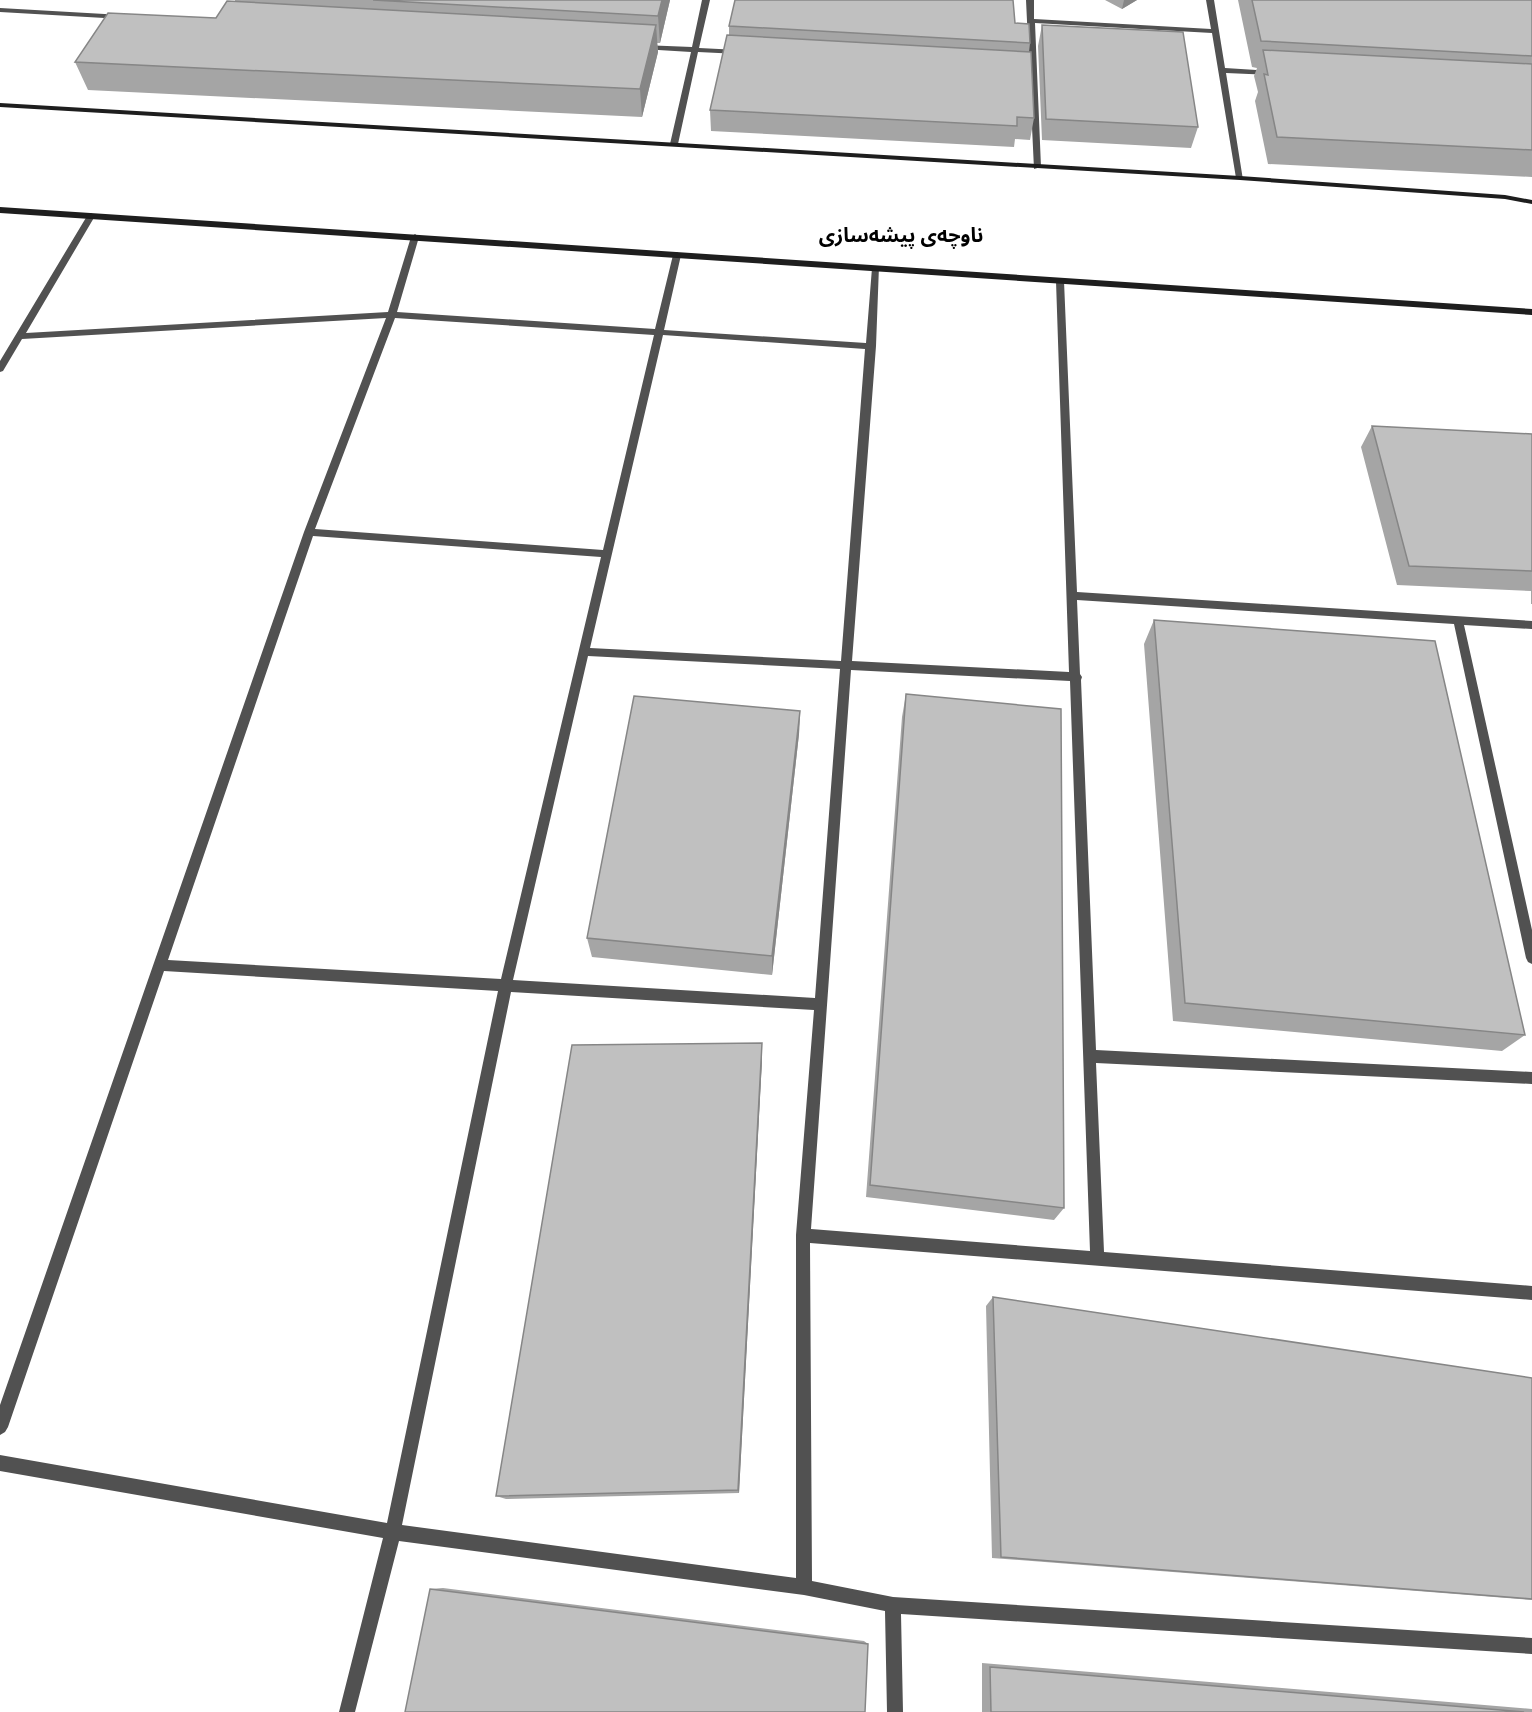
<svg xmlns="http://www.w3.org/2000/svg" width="1532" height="1712" viewBox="0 0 1532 1712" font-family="Roboto,'Noto Sans Arabic',sans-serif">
<rect width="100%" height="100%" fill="#fff"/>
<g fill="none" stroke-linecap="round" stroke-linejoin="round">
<!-- street -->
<path fill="#515151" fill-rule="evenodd" d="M702 0H710L699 48 739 50 743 52 739 54 698 52 678 144 674 146 670 144 691 52 642 49 638 47 642 45 692 47Z
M1026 0H1034V19L1211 29 1206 0H1214L1225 68 1272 71 1276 73 1272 75 1226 73 1243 180 1236 178 1212 33 1035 23 1041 167 1034 169Z
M0 8 122 15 126 17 122 19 0 12Z
M91 213 95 216 26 333 388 312 411 237 415 234 419 237 397 312 655 329 673 255 677 252 681 255 664 330 866 343 872 268 873 266H879L876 346 852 661 1069 672 1056 281 1060 278 1064 281 1077 592 1532 621V629L1464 625 1532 930V964L1528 962 1526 958 1454 624 1077 600 1080 674 1082 677 1081 680 1096 1050 1532 1072V1084L1096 1063 1104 1252 1532 1286V1300L810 1243 812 1581 893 1597 1532 1638V1654L901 1614 903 1712H887L885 1611 804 1595 399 1541 355 1712H339L383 1538 0 1471V1455L387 1523 498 991 164 971 8 1427 5 1432 0 1435V1405L304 532 386 318 22 339 3 371 0 372V361L87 216ZM395 318 654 335 603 550 315 529ZM663 335 865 349 841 661 590 648ZM313 536 601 557 501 979 168 960ZM588 656 840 669 815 998 513 980ZM851 670 1070 681 1090 1251 811 1229ZM511 992 814 1010 796 1235V1578L402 1525Z"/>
<!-- secondary -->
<path fill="#1e1e1e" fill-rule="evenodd" d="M0 103 1240 176 1505 195 1532 200V204L1505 199 1240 180 0 107Z
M0 207 1532 309V315L0 213Z"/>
</g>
<!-- wall -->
<path fill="#a5a5a5" d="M235 0H670L660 43H657L658 52 642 117 88 90 75 62 216 18 235 1Z
M1105 0H1137L1122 9Z
M1238 0H1532V177L1268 164 1255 101 1258 92 1254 76 1257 68 1252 67Z
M1015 23 1030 43 1029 52 1034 118 1030 140 1015 139 1014 147 711 131 710 110 729 35V26Z
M1042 25 1198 127 1191 148 1042 140 1038 46Z
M1372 426 1532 434V604H1531V591L1397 585 1361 447Z
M1154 620 1525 1035 1502 1051 1173 1021 1144 644Z
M906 694 1064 1208 1054 1220 866 1197 902 717Z
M800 711 799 734 772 975 592 957 587 938Z
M762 1043V1060L739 1493 506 1499 496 1496Z
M993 1297 1532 1378V1600L992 1558 986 1306Z
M443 1588 864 1641 868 1644 430 1589Z
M982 1663 1532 1709V1712H982Z"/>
<!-- shaded-wall -->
<path fill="#868686" d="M662 0H670L660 43 658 16Z
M1124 0H1137L1122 9Z
M656 25 658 52 642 117 640 89Z
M800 711 799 734 772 975V956Z
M762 1043V1060L739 1493 738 1490Z"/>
<!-- building -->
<path fill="#c0c0c0" stroke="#868686" stroke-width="1.5" d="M373 0H662L658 16Z
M735 0H1013L1015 23 1029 24 1030 43 729 26Z
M1252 0H1532V56L1261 41Z
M227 1 656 25 640 89 75 62 108 13 216 18Z
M1042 25 1183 32 1198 127 1046 119Z
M727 35 1031 52 1034 118 1017 117V126L710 110Z
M1263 50 1532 64V150L1277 137 1264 74 1268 75Z
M1372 426 1532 434V571L1409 566Z
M1154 620 1435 641 1525 1035 1185 1003Z
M906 694 1061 709 1064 1208 870 1185Z
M634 696 800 711 772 956 587 938Z
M762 1043 738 1490 496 1496 572 1045Z
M993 1297 1532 1378V1599L1001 1557Z
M430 1589 868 1644 865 1712H405Z
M990 1667 1524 1712H991Z"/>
<g text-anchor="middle" stroke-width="4.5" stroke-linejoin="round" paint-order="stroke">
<!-- far-quarter labels -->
<g font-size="20" font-weight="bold" fill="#000" stroke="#fff">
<text x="901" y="242">ناوچەی پیشەسازی</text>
</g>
</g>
</svg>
